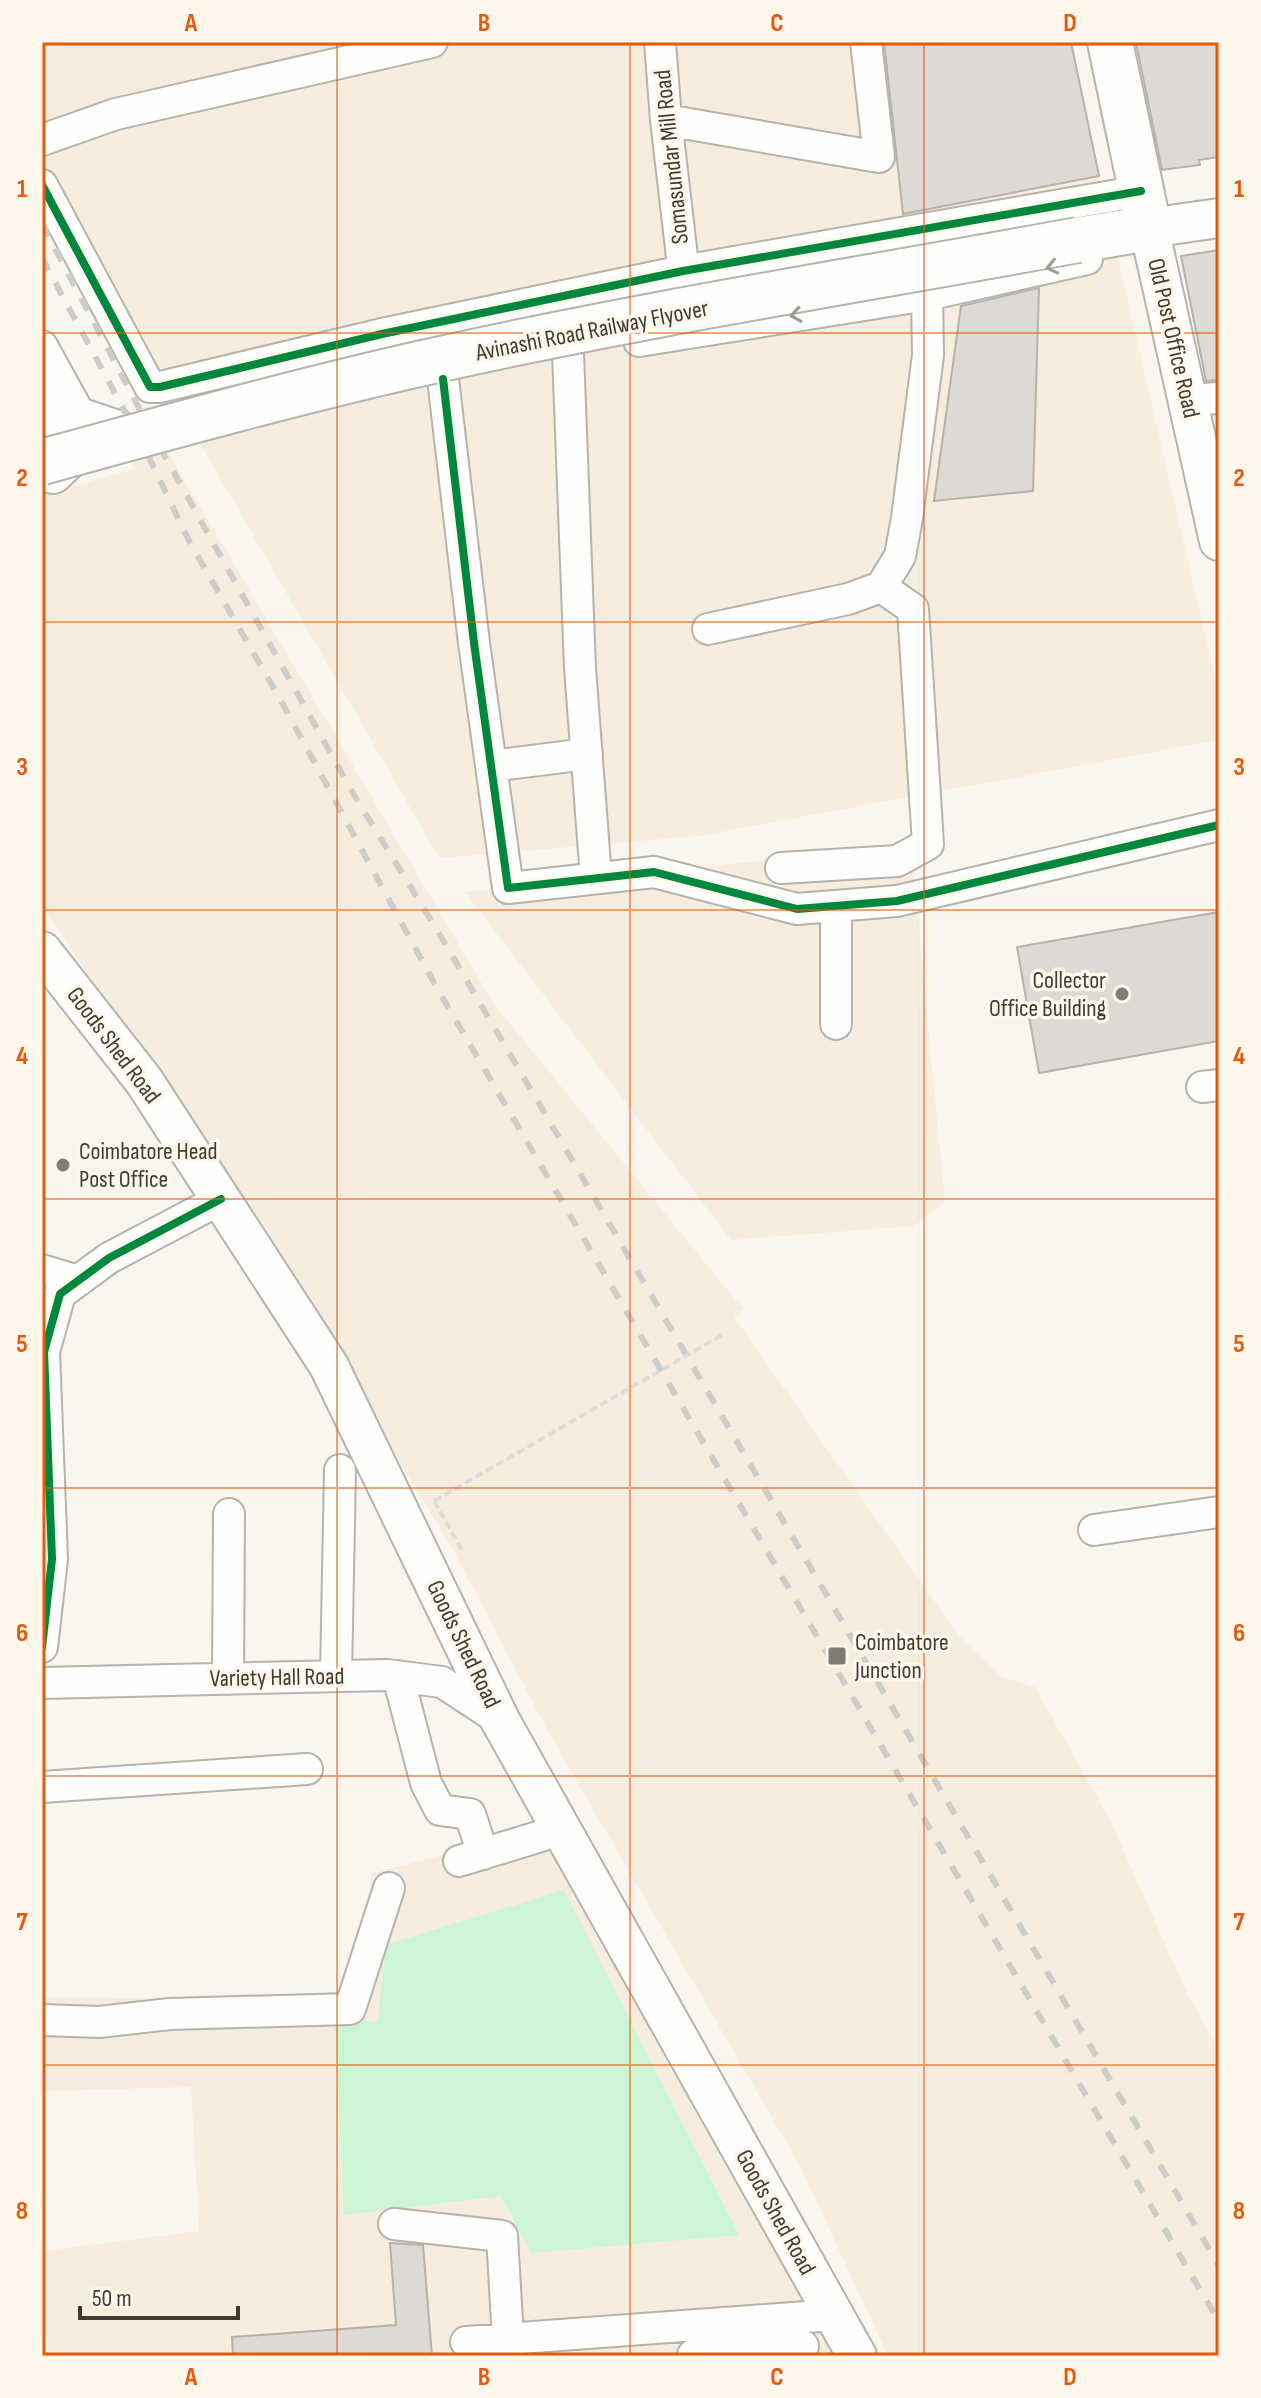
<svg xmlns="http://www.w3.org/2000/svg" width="1261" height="2398" viewBox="0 0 1261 2398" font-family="'Sofia Sans Condensed',sans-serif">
<rect width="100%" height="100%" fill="#faf6ef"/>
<!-- built -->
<path fill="#f6eddf" d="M42 42H1068L1219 695V740L699 836 439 858 42 169Z
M163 444 494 1004 743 1309 734 1317 958 1635 1002 1677 1035 1687 1110 1820 1186 1991 1219 2050V2356H888L800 2166 551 1737 454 1552 252 1214 42 907V495L133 469 129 448Z
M911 845 945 1203 914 1226 731 1240 465 892Z
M553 1826 845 2356H49L42 2307V2251L199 2231 191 2087 42 2091V1997L186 1999 358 2015 371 1874Z"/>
<!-- green -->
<path fill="#cbf5d6" d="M564 1890 739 2235 531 2253 501 2196 344 2215 335 2022 378 2021 385 1945Z"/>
<!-- building -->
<path fill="#ddd9d4" stroke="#b6b1ac" stroke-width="2" d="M884 42H1071L1099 176 903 214Z
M1140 42H1219V157L1199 160 1200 165 1162 170 1136 43Z
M1219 250V380L1206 381 1181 256Z
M1039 288 1033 491 934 501 961 306Z
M1219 912V1041L1039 1073 1017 947Z
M390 2243 423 2245 432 2356H233L232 2337 396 2325Z"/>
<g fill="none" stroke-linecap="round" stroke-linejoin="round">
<defs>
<path id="minor" d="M660 42 666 120 686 291
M666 120 879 157 866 42
M42 140 116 114 432 42
M42 185 150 387H160L382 334 683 271 1141 191
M639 341 927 295 1087 259
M42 346 79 413 121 427
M568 353 580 668 596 878
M443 379 474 643 508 888 654 872 797 909 897 901 1219 825
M1188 400 1219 398
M708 629 848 599 881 587 900 556 907 518 928 355 927 295
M491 766 587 754
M781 868 897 861 928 844 913 609 881 587
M836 906V1024
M1202 1087 1219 1085
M42 1270 78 1281
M1094 1530 1219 1512
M42 1647 52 1559 44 1352 60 1294 109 1258 221 1199
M336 1676 340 1470
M398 1676 426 1783 440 1810 470 1814 483 1854
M228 1679 229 1514
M42 1683 387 1675 442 1682 500 1720
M42 1787 307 1769
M459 1861 541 1836
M42 2020 99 2022 170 2014 350 2009 389 1888
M394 2224 502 2236 508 2339
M466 2342 833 2315
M693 2355 803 2346"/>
<path id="major" d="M1219 218 1149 228 1219 541
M42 388 72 451V456L53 474
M42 951 144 1081 329 1366 500 1720 857 2356"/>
<path id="highway" d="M1078 240 1149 228 1110 42"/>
</defs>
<!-- minor casing -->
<use href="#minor" stroke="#b6b3ad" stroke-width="34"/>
<!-- major casing -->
<use href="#major" stroke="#b6b3ad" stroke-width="42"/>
<!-- highway casing -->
<use href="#highway" stroke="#b6b3ad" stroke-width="48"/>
<!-- path -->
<path stroke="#dedcdb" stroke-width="4" stroke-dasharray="8 4" stroke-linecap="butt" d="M434 1501 463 1552"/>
<!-- minor -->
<use href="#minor" stroke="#fefefd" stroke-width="30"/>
<!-- major -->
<use href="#major" stroke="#fefefd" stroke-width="38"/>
<!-- highway -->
<use href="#highway" stroke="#fefefd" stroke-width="44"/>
<!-- rail -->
<path stroke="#ccccca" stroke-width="6" stroke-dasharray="14 14" stroke-linecap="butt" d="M42 224 158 444 354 795 437 930 571 1158 1219 2266
M42 258 144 447 189 541 280 699 438 990 1219 2322"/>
<defs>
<path id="highway-bridge" d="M42 462C169 427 295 392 423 363 640 314 860 280 1078 240"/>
</defs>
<!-- highway-bridge casing -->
<use href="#highway-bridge" stroke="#b6b3ad" stroke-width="48" stroke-linecap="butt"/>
<!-- path-bridge -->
<path stroke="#dedcdb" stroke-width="4" stroke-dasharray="8 4" stroke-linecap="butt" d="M434 1501 722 1335"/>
<!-- highway-bridge -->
<use href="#highway-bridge" stroke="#fefefd" stroke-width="44"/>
<defs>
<path id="cycleway" d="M42 185 150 387H160L382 334 683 271 1141 191
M443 379 474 643 508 888 654 872 797 909 897 901 1219 825
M42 1647 52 1559 44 1352 60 1294 109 1258 221 1199"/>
</defs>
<!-- cycleway casing -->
<use href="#cycleway" stroke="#fef7eb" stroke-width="13"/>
<!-- cycleway -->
<use href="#cycleway" stroke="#00873e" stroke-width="8"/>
</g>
<!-- one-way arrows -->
<defs><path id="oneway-chevron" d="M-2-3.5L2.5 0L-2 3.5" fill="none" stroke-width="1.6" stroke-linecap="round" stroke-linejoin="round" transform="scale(2)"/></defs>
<g stroke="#9e9c99">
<use href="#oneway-chevron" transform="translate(1052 267) rotate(167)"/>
<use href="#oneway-chevron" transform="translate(796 315) rotate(171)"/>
</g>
<!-- grid -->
<path fill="none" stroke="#e8590c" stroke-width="2" stroke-opacity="0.55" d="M337 42V2356M630 42V2356M924 42V2356M42 333H1219M42 622H1219M42 910H1219M42 1199H1219M42 1488H1219M42 1776H1219M42 2065H1219"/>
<!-- markers -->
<g fill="#807c76" stroke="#fef7eb" stroke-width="3">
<circle cx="1122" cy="994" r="8"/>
<circle cx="63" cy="1165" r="8"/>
<rect x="827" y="1646" width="20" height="20" rx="4"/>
</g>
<g text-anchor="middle" stroke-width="7" stroke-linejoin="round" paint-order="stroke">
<!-- street labels -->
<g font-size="24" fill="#3f3b35" stroke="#fef7eb">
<text transform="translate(671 157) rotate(-96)" y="8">Somasundar Mill Road</text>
<text transform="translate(592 330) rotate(-11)" y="8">Avinashi Road Railway Flyover</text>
<text transform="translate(1174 338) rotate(77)" y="8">Old Post Office Road</text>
<text transform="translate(114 1045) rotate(53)" y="8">Goods Shed Road</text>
<text transform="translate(464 1644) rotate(64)" y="8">Goods Shed Road</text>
<text transform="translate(277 1677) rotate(-1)" y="8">Variety Hall Road</text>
<text transform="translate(776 2212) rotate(61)" y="8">Goods Shed Road</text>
</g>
<!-- poi labels -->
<g font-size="24" fill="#3f3b35" stroke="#fef7eb" text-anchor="start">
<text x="1106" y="988" text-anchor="end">Collector<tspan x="1106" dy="28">Office Building</tspan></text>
<text x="79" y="1159">Coimbatore Head<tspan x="79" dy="28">Post Office</tspan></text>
<text x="855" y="1650">Coimbatore<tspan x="855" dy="28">Junction</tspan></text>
</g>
</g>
<!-- border -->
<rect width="1261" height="2398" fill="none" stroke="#fef7eb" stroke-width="88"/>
<!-- scale -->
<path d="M80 2306v12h158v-12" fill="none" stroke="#3f3b35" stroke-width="4"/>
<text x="92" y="2306" font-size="24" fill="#3f3b35" stroke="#fef7eb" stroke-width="6" paint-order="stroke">50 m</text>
<rect x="44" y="44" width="1173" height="2310" fill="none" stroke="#e8590c" stroke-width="3"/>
<g font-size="26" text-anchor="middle" font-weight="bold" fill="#e8590c">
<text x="191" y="31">A</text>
<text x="484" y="31">B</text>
<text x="777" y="31">C</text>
<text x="1070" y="31">D</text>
<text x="22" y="197">1</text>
<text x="1239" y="197">1</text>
<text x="22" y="486">2</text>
<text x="1239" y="486">2</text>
<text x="22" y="775">3</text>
<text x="1239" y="775">3</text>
<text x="22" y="1064">4</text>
<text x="1239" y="1064">4</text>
<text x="22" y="1352">5</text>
<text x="1239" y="1352">5</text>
<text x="22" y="1641">6</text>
<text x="1239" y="1641">6</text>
<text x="22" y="1930">7</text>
<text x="1239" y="1930">7</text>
<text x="22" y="2219">8</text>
<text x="1239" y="2219">8</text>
<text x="191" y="2385">A</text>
<text x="484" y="2385">B</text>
<text x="777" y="2385">C</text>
<text x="1070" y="2385">D</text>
</g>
</svg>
